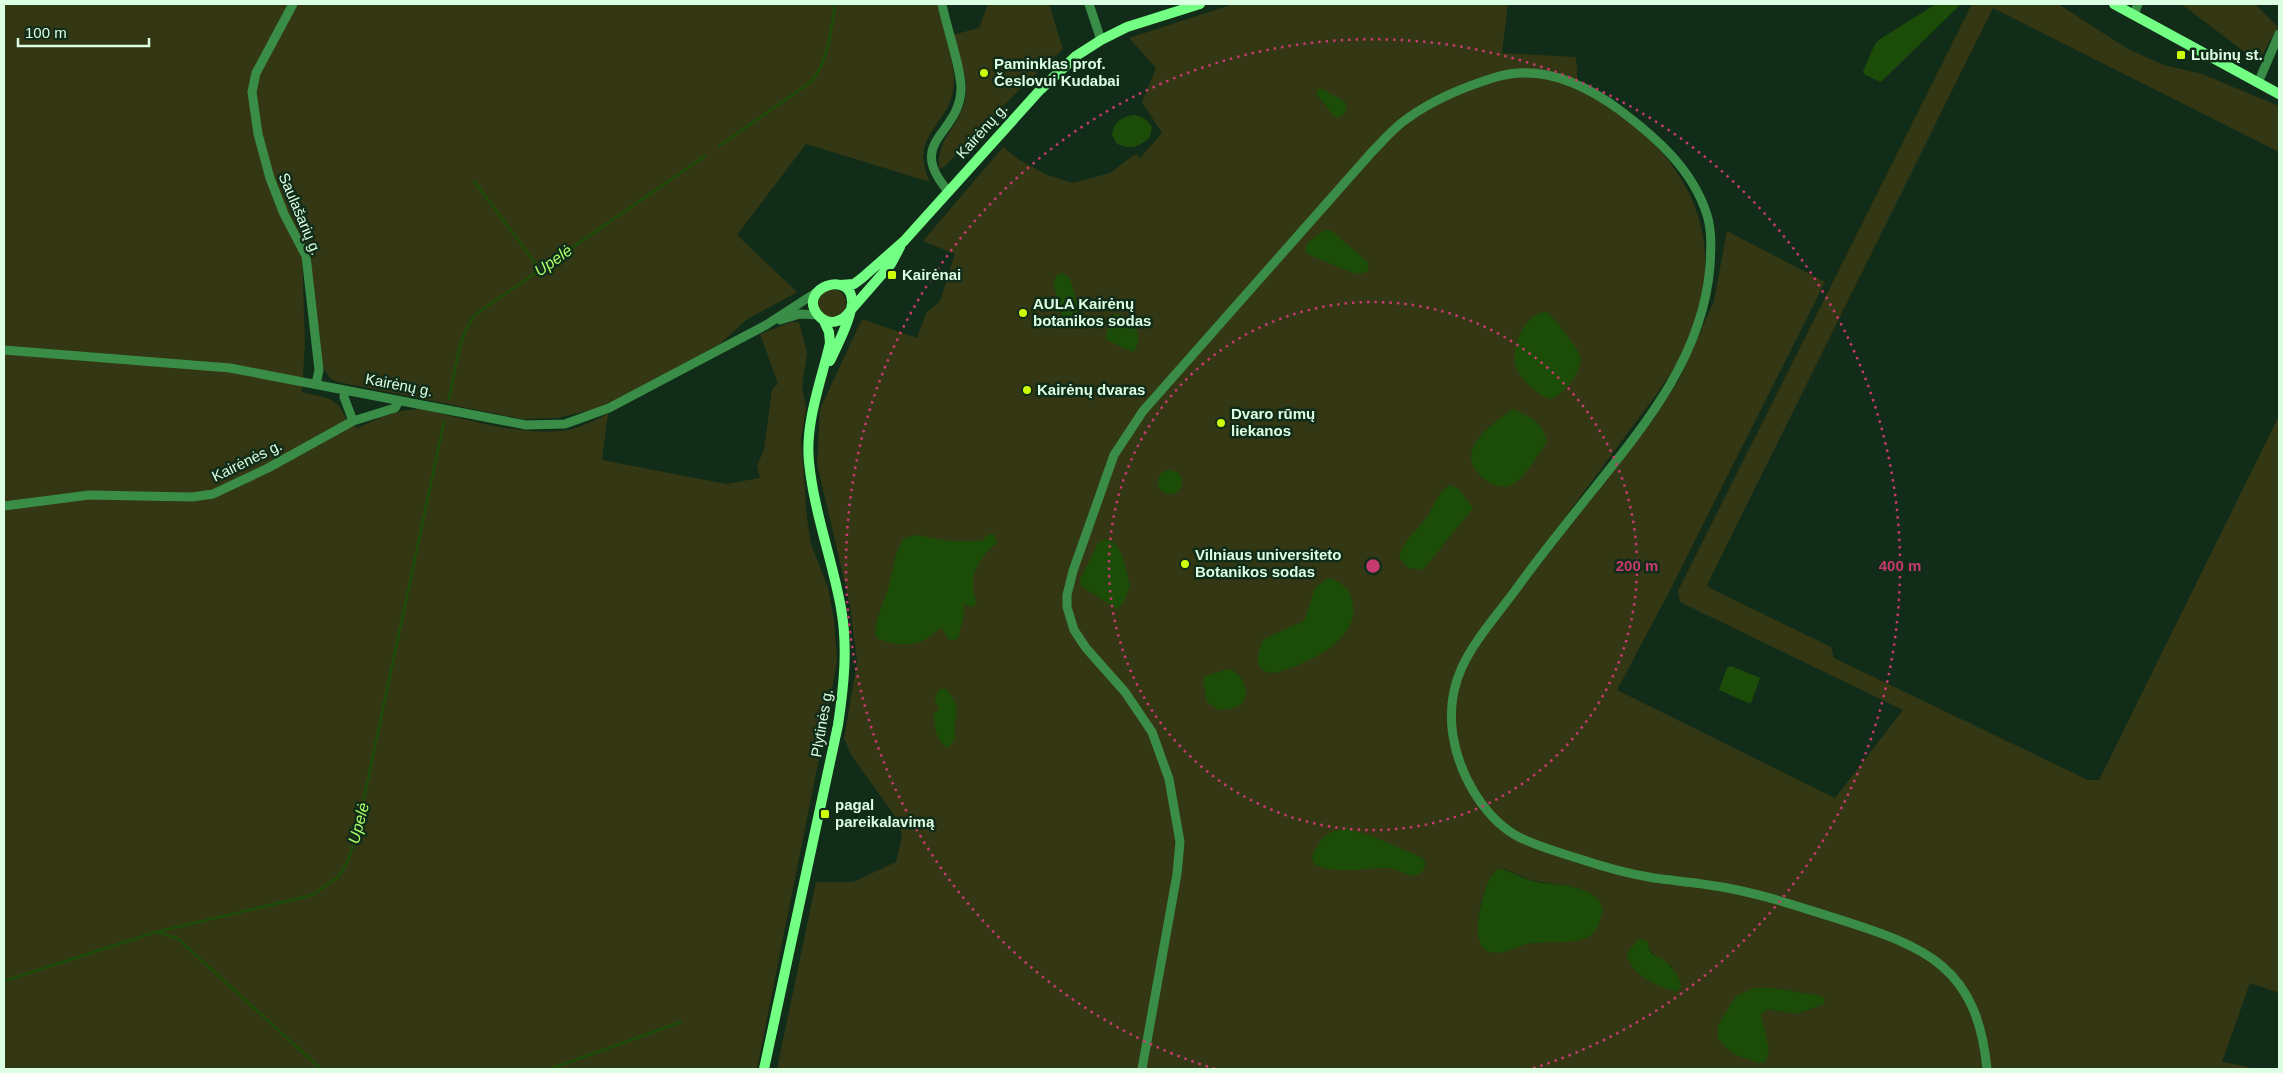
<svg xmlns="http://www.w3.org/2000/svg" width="2283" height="1073" viewBox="0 0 2283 1073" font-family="Helvetica,sans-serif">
<rect width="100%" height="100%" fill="#112c18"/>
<!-- green -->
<path fill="#343713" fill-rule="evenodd" d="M4 4H938C942 24 954 61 954 79 955 125 906 132 930 182L806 144 737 235 797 292 746 320 720 344 623 396 596 409 557 418 523 419 338 382 330 378 321 364 308 248 302 253 305 344 302 392C312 395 329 396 337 404 347 415 342 419 358 428 379 418 397 409 422 409 468 419 520 437 568 430 582 427 595 420 608 414L602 460 726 484 760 478 757 466 764 449 772 389 778 384 760 334 791 322H799L807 353 802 387 806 409 801 438 807 518 811 544 828 588 834 619 837 659 829 708 757 1069H4Z
M988 4H1049L1063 49 1019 90 944 167 939 169C937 136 959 128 965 100 970 80 958 54 952 35L979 28Z
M1234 4H1508L1502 53 1576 57 1578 87C1605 105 1638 126 1660 150 1715 214 1717 281 1681 356 1675 368 1666 380 1659 391L1478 634 1483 638 1654 418 1680 378 1714 301 1727 231 1825 282 1668 594 1617 690 1835 798 1903 710 1680 602 1678 591 1972 4H2058L2128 49 2164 65 2202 74 2279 106V152L1993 8 1707 585 1710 588 1831 647 1834 658 2088 780H2099L2279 416V993L2250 983 2222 1062 2258 1069H777L816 882H853L896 862 902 837 899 822 852 756 844 739 857 662 850 605 817 464 820 409 862 319 917 338 926 313 940 301 955 254 923 241 1003 147 1018 159 1047 175 1073 183 1110 173 1134 155H1139V159L1162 133 1142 102 1156 68 1129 38ZM1505 869 1530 880 1566 886 1590 893V936L1575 940 1521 944 1514 947 1482 945C1472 921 1483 898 1491 875ZM1649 946C1650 956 1663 960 1672 966L1677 992C1659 986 1629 975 1627 953ZM1753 988H1774L1821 996 1824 1004 1796 1014 1768 1009 1761 1014 1764 1031Z
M2181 4H2255L2278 27 2258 62Z
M818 303a14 14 0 1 1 28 0a14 14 0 1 1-28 0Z"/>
<!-- water -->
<path fill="#1b4d09" d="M1936 4H1961L1881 82 1865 75 1863 71 1875 44 1880 39Z
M1317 89H1322L1345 102 1347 111 1339 118 1335 117 1317 95Z
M1133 115C1142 116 1147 119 1152 127L1150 137C1139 147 1131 150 1117 144L1112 135C1113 123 1121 117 1133 115Z
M1325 230 1332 231 1369 263 1367 272 1359 274 1353 273 1307 254 1305 249 1308 242Z
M1063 273 1070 279 1079 310 1071 325H1067L1063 322 1053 282 1058 274Z
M1547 312C1554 318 1578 348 1580 356 1583 371 1564 396 1550 399 1538 396 1517 376 1515 364 1512 345 1525 312 1547 312Z
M1114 314C1133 314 1144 333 1135 350L1132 352 1105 339 1111 316Z
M1513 409C1532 418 1542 421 1547 442 1537 456 1527 475 1513 484 1498 494 1471 474 1471 457 1472 436 1498 420 1513 409Z
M1158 482a12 12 0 1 1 24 0a12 12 0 1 1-24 0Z
M1449 485 1459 489 1473 508 1423 570 1408 568 1399 557C1404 539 1419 530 1428 515 1436 502 1437 495 1449 485Z
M994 534 997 543C977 559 967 578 977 603L972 607 963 604 964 615 958 639 949 640 942 628C934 631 930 638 922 641 909 647 891 644 878 639L875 633 877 620 889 586 896 554 903 539 915 535 950 541H982L987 535Z
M1107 539C1122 543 1127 572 1130 586L1123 603 1117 609 1081 586 1080 580 1098 543Z
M1328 578C1339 580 1350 589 1352 600 1353 605 1354 611 1353 616 1348 642 1312 661 1290 668 1283 670 1274 675 1267 672 1252 667 1259 648 1264 639L1304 621 1315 588Z
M1731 666 1760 678 1751 703H1748L1719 690 1727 668Z
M1228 669C1241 671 1252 692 1242 703 1236 709 1227 709 1219 710L1207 702 1203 680 1206 676Z
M940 689H946C965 711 952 716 955 739L948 748C937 743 933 724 934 713L939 711V707L935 702V697Z
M1347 829 1374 837 1421 857 1425 861C1426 869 1421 874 1414 876 1405 875 1397 868 1388 868 1364 867 1337 876 1314 864L1312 857C1321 839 1325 830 1347 829Z
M1499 869C1510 870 1519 876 1529 880 1551 887 1594 881 1603 909 1601 917 1598 931 1590 936 1575 945 1550 941 1533 943 1522 944 1514 949 1504 952 1470 959 1477 920 1482 902 1485 891 1488 874 1499 869Z
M1639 939 1647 941C1649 945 1649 950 1651 953 1653 956 1658 956 1661 958 1672 966 1679 974 1681 987L1677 992C1659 987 1629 975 1627 953Z
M1753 988H1774L1821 996 1825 999 1824 1004 1796 1014 1768 1009 1761 1014 1769 1051 1765 1062 1759 1063 1736 1055 1725 1047 1718 1038V1026L1735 997Z"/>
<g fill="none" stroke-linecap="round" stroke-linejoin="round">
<!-- stream -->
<path stroke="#1b4d09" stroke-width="2.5" d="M719 146 811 82C829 60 831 31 835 4
M474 181 536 264 538 270
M449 399C456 371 457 336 476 314L705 156
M159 933 177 938 321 1069
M4 981 156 932 313 895 338 877 347 863 355 840 444 422
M550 1069 681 1022"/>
<!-- minor -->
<path stroke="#3a8d46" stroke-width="9" d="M293 4 256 73 252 92 258 134 270 178 284 214 306 256 319 370 316 384
M942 4C946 26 962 70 961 90 959 135 905 141 948 191
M1089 4 1101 40
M2134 14 2138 4
M2258 83 2279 34
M780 320 800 314 818 315
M4 350 230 368 526 425 565 424 609 408 766 325 817 292
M345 390 344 397 353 421
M4 506 89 495 192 497 213 494 268 468 353 421 395 408 399 401
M1142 1069 1177 874 1180 842 1169 779 1152 732 1125 692 1086 648 1074 630 1067 607V595L1073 571 1114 455 1143 411 1371 153C1383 141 1394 127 1408 118 1433 100 1464 87 1493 78 1539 63 1585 84 1621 111 1657 138 1693 170 1707 215 1712 231 1711 249 1710 266 1703 355 1646 424 1593 490 1566 524 1539 557 1514 592 1479 639 1443 673 1453 736 1459 773 1482 815 1515 835 1535 846 1558 852 1580 859 1604 867 1629 874 1654 878 1677 881 1700 883 1722 887 1762 894 1800 907 1838 919 1927 947 1977 967 1987 1069"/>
<!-- secondary -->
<path stroke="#73ff84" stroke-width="10" d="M2114 4 2279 94
M840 285 854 284 862 278 904 241 1040 90 1076 56 1101 40 1127 27 1200 4
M830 361C837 346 851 319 852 303 853 268 796 288 818 315 828 327 843 322 850 311L891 264 900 247
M764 1069 838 725C844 685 848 647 841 608 832 559 814 512 809 462 805 422 821 382 830 343L829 332 823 319"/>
</g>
<!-- distance rings -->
<g fill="none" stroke="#c63b6f" stroke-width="2.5" stroke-dasharray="2.5 5">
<circle cx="1373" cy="566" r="264"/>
<path d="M1215 1069A527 527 0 1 1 1531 1069"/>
</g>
<!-- markers -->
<g fill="#ceff08" stroke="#112c18" stroke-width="2">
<rect x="2176" y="50" width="10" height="10" rx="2.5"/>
<circle cx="984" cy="73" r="5"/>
<rect x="887" y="270" width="10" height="10" rx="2.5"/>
<circle cx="1023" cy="313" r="5"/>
<circle cx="1027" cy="390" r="5"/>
<circle cx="1221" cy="423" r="5"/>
<circle cx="1185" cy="564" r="5"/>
<rect x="820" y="809" width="10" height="10" rx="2.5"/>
</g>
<g text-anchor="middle" stroke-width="5" stroke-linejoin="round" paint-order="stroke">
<!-- poi labels -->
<g font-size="15" font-weight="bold" fill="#dcffe3" stroke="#112c18" text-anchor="start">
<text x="2191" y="60">Lubinų st.</text>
<text x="994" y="69">Paminklas prof.<tspan x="994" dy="17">Česlovui Kudabai</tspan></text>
<text x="902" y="280">Kairėnai</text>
<text x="1033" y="309">AULA Kairėnų<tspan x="1033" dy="17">botanikos sodas</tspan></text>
<text x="1037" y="395">Kairėnų dvaras</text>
<text x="1231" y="419">Dvaro rūmų<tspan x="1231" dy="17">liekanos</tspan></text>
<text x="1195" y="560">Vilniaus universiteto<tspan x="1195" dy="17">Botanikos sodas</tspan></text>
<text x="835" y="810">pagal<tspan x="835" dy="17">pareikalavimą</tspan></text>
</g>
<!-- street labels -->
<g font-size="15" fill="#dcffe3" stroke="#112c18">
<text transform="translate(982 131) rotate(-48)" y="5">Kairėnų g.</text>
<text transform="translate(300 214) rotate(67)" y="5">Saulašarių g.</text>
<text transform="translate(399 385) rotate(11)" y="5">Kairėnų g.</text>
<text transform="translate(247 461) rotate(-26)" y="5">Kairėnės g.</text>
<text transform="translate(822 723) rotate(-80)" y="5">Plytinės g.</text>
</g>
<!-- water labels -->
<g font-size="16" font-style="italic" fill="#abff6a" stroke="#112c18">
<text transform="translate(553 260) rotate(-35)" y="6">Upelė</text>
<text transform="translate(358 823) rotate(-75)" y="6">Upelė</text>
</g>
</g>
<circle cx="1373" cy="566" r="8" fill="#c63b6f" stroke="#112c18" stroke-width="2.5"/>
<g font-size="15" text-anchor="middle" font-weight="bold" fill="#c63b6f" stroke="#112c18" stroke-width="5" stroke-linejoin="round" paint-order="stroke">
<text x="1637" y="571">200 m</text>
<text x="1900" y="571">400 m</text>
</g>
<!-- border -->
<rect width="2283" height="1073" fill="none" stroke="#dcffe3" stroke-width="10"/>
<!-- scale -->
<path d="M18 38v8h131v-8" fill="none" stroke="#dcffe3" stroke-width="2.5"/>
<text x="25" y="38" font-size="15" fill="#dcffe3" stroke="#112c18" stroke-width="4" paint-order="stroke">100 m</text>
</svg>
